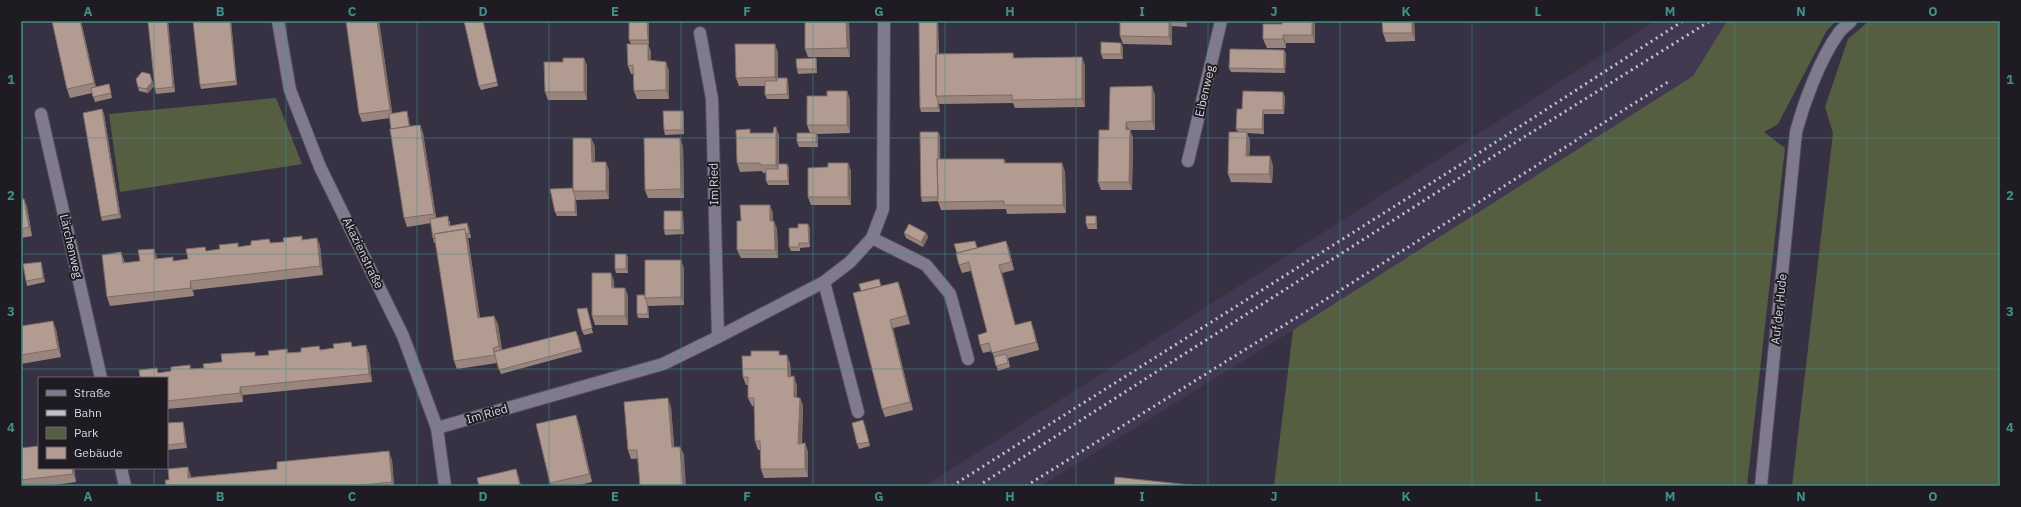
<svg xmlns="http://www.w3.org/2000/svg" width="2021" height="507" viewBox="0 0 2021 507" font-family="'IBM Plex Sans',sans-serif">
<rect width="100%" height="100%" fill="#373243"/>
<!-- built -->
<path fill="#413951" d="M1655 21H1727L1693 76 1293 330 1041 486H925Z"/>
<!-- green -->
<path fill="#565e42" d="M1727 21H1836L1827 30 1778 124 1764 132 1785 148 1747 486H1274L1293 330 1693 76Z
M1869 21H2000V486H1792L1833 133 1825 107 1848 39Z
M276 98 302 164 120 192 109 114Z"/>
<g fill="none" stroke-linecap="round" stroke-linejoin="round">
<defs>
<path id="street" d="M278 21 290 90 320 167 403 336 437 428 445 486
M700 33 712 99 718 337
M41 114 101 378
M1188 161 1221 21
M872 238 926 265 950 294 968 359
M824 282 858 412
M437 428 663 364 718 337 824 282 850 262 872 238 883 209 884 21
M121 468 125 486
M1761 486 1796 132C1804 102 1820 59 1838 34 1841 29 1847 25 1851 21"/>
</defs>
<!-- street casing -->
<use href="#street" stroke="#534e5c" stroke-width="14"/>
<!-- street -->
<use href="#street" stroke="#807a8e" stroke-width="12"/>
<!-- rail -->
<path stroke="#c2beca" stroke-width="3" stroke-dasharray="2 4" stroke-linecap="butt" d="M952 486 1482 151 1683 21
M978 486 1489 159 1710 21
M1026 486 1336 293 1671 80"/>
</g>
<!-- wall -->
<path fill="#99857d" d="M52 21H81L96 87 109 84 112 98 95 102 92 93 70 98 67 89Z
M148 21H168L175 92 156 94 155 89Z
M193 21H231L237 85 201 89 200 85Z
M346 21H379L392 113 408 116 410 126 420 125 423 133 436 218 450 221V226L467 223 469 228 471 238H468L480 318 494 316 498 324 502 350 578 335 582 352 501 374 497 363 457 369 454 361 436 243H434L433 238 431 223 407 227 404 218 390 118 362 122 359 114Z
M483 21 498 86 481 90 479 86Z
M649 21V44H648L651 52V60L669 70V99H637L634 91 633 74H631L628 66 631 44 629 40Z
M919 21H938L939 54 1013 53 1014 58 1085 65V107L1015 108 1013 103 939 104 940 112H921L920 108Z
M1120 21H1187V27L1172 26V45L1123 44 1120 36Z
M1315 21V43H1286V48H1267L1263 39 1282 24Z
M1382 21H1414L1415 41 1386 42 1383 33Z
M849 22 850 57H808L805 49Z
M1123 47V59H1103L1101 54Z
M1284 50 1286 54 1285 73 1231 72 1229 68Z
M778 52V78H787L788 82 789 99H767L765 95V86H739L736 78Z
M584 58 587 66V100H548L545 92 563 62Z
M816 58 817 63V73L798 74 797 69Z
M151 78 154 86 148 93 139 91 138 87Z
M847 91 850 100V133L817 134 818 137V147H799L797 142 810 133 807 125 827 96Z
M1155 95V130H1130L1133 138 1132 190H1101L1098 182 1109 130Z
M1285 96 1284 114H1264V134L1247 133 1250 141 1249 156 1273 165 1272 183 1231 182 1228 174 1238 132 1236 129 1242 109Z
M102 109 104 114 121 218 102 221 101 217Z
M684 115V134L665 135 664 130Z
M938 132 940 136V159H1004L1006 163 1065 171 1066 213 1007 214 1006 209 941 210 938 201 922 202 921 197Z
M751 133 779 135V164H787L789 168V185H768L766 181V173H763L762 171 740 172 737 163Z
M595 146V162L609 170V199L576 200 577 216H557L555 212 573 188Z
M683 146 684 198H648L645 190Z
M848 163 851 171V205H811L808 197 828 167Z
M21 199H24L27 207 32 236 21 238Z
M770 205 773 214V221L777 229 778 258H741L737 250 741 221Z
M682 211 683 215 684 234 665 235 664 230Z
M1096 216 1097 220V229H1088L1086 224Z
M810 228V247L800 248V251H791L789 247Z
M904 233H926L928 237 923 247 906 238Z
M317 238 320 246 323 275 193 290 194 296 110 306 107 297 121 252 125 263 140 261 154 249 157 259 174 261 188 259 207 251 251 245 269 239 271 243Z
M1006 241 1009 249 1014 270 1002 273 1015 325 1034 330 1039 350 1008 358 1010 367 998 371 992 351 983 353 980 345 987 332 971 271 962 273 959 265 977 248Z
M626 254 628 258V273H616L615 269Z
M42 266 45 282 27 286 26 281Z
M684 268V305L648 306 649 318H638L637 314 645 295Z
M611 273 614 281V288H625L628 296V325H595L592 316Z
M898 282 901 290 910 324 893 328 913 410 885 417 882 409 881 286Z
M588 312 593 333 584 335 582 331Z
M21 326 56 329 61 357 21 364Z
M366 345 369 354 372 382 243 395V402L167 409V378L159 373 171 371 190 365 191 369 204 368 222 362 256 356 269 355 287 349 288 353Z
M780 355 790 363 791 377 797 385V398H800L803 406 802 444 805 443 808 452V477L764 478 761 469 760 450H758L755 441 754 406H752L748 398V385H746L743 377Z
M671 407 674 447H680L684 455 631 459 628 450Z
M167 423 184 426 187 448 167 450Z
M579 424 592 482 575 486H551L550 483Z
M865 425 870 446 859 449 857 444Z
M21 448 39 468H74L76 482 47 486H21Z
M392 460 394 486H166L169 480 188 467 191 477Z"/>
<!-- shaded-wall -->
<path fill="#7d6c66" d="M80 21H81L97 92 94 83Z
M167 21H168L175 92 173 87Z
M230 21H231L237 85 236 81Z
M377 21H379L393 118 390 110Z
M647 21H649V44L648 40Z
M846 21H849V22L850 57 847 48Z
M937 21H938L939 96H938Z
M1169 21H1173L1171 22 1172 26V45L1169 37Z
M1185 21H1187V27L1185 22Z
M1312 21H1315V43L1312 35Z
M1412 21H1414L1415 41 1412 33Z
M1283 35 1286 43V48L1283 39Z
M1121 43 1123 47V59L1121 54Z
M648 44 651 52V68L648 60Z
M775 44 778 52V86L775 77Z
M1284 50 1286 54 1285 73 1284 69Z
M1082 57 1085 65V107L1082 99Z
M584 58 587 66V100L584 92Z
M816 58 817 63V73L816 69Z
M666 62 669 70V99L666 90Z
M150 74 154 86 148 93 146 89Z
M787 78 788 82 789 99 787 94Z
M1152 86 1155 95V130L1152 121Z
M847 91 850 100V133L847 125Z
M1283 92 1285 96 1284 114 1283 110Z
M938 100 939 104 940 112 938 108Z
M102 109 104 114 121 218 119 214Z
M1263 110 1264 114V134L1262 129Z
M683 111 684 115V134L683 130Z
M1126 122 1129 130H1126Z
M420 125 423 133 437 223 434 214Z
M776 127 779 135V173L776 165Z
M1130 129 1133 138 1132 190 1129 182Z
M938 132 940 136 941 201 939 197Z
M1247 132 1250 141 1249 165 1246 156Z
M816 133 818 137V147L816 142Z
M591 138 595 146V171L592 162Z
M680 138 683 146 684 198 681 189Z
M1270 156 1273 165 1272 183 1269 174Z
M606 162 609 170V199L606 191Z
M848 163 851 171V205L848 197Z
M1062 163 1065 171 1066 213 1063 205Z
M787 164 789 168V185L788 181Z
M575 196 576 200 577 216 575 212Z
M24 199 27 207 32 236 29 227Z
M770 205 773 214V229L770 221Z
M682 211 683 215 684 234 682 230Z
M1096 216 1097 220V229L1096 224Z
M774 221 777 229 778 258 775 250Z
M467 223 469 228 471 238 469 233Z
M808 224 810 228V247L809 243Z
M465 229 468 238 481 327 478 318Z
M926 233 928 237 923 247 921 242Z
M317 238 320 246 323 275 320 266Z
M1006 241 1009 249 1014 270 1011 262Z
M154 249 157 257 158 268 155 259Z
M121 252 124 261 126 271 123 263Z
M626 254 628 258V273L626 269Z
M681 260 684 268V305L681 297Z
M41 262 42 266 45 282 43 278Z
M999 265 1002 273 1018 334 1015 325Z
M611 273 614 281 615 296 612 288Z
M190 281 193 290 194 296 191 288Z
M898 282 901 290 910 324 907 315Z
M625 288 628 296V325L625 316Z
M647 303 648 306 649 318 648 314Z
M494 316 498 324 502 355 499 346Z
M890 320 893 328 913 410 910 402Z
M53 321 56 329 61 357 58 349Z
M1031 321 1034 330 1039 350 1036 342Z
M366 345 369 354 372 382 369 374Z
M787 355 790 363 791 385 788 377Z
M794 376 797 385V406L794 397Z
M240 387 243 395V402L240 393Z
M668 398 671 407 675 455 672 447Z
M800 398 803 406 801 452 798 444Z
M576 415 579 424 592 482 589 474Z
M183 422 184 426 187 448 185 443Z
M805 443 808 452V477L805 469Z
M680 447 684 455 686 486H683Z
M389 451 392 460 394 486H393L392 482Z
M188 467 191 476 192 486 188 478Z
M72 468H74L76 482 73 474Z
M516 469 519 477 521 486H520Z"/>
<!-- building -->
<path fill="#b29b91" stroke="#7d6c66" d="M52 21H80L94 83 67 89Z
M148 21H167L173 87 155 89Z
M193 21H230L236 81 200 85Z
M346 21H377L390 110 359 114Z
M464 21H483L497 82 479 86Z
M629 21H647L648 40H629Z
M805 21H846L847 48 805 49Z
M919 21H937V54H936V96L938 100V108H920Z
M1120 21H1169V37L1120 36Z
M1171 21H1185V22H1171Z
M1282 21H1312V35H1283V39H1263V24H1282Z
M1382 21H1412V33H1383Z
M1101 42 1121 43V54H1101Z
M627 44H648V60L666 62V90L634 91 633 65 628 66Z
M735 44H775V77L736 78Z
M1230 49 1284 50V69L1229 68Z
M1013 53V58L1082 57V99L1012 100V95L936 96V54Z
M563 58H584V92H545L544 62H563Z
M816 58V69H797L796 59Z
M142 72 150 74 152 82 146 89 138 87 136 79Z
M777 78H787V94L765 95V81H777Z
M109 84 111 93 93 97 91 88Z
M1152 86V121L1126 122V130L1130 129 1129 182H1098L1099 130H1109L1110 87Z
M827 91H847V125H807V96H827Z
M1243 91 1283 92V110H1263L1262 129H1236L1237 109H1242Z
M102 109 119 214 101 217 83 113Z
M407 111 409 126 391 129 389 114Z
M663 111H683V130H664Z
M420 125 434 214 404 218 390 129Z
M774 127H776V165H760V163H737L736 130 750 129V133H773Z
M920 132H938V159H937L938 197H921Z
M1229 132H1247L1246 156H1270L1269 174H1228Z
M797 133H816V142H797Z
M573 138H591L592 162H606V191H573Z
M644 138H680L681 189 645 190Z
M937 159H1004V163H1062L1063 205H1004V201L938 202Z
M828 163H848V197H808V168L828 167Z
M778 164H787L788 181H766V169H778Z
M573 188V191L575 196V212H555L550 189Z
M21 199H24L29 227 21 229Z
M740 205H770V221H774L775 250H737V221H741Z
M664 211H682V230H664Z
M448 216 449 226 467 223 469 233 466 234 465 229 434 234 435 238H433L430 219Z
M1086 216H1096V224H1086Z
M798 224H808L809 243H799V247H789V228H798Z
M909 224 926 233 921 242 904 233Z
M465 229 478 318 494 316 499 346 493 348 495 355 454 361 434 234Z
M302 236V240L317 238 320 266 190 281 191 288 107 297 102 255 121 252 123 263 140 261 138 250 154 249 155 259 173 257V261L188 259 186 249 205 247 206 251 220 249 219 245 238 243V247L251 245V241L269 239 270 243 284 242 283 238Z
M975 241 977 248 957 253 954 244Z
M1006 241 1011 262 999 265 1015 325 1031 321 1036 342 992 353 989 343 980 345 978 335 987 332 969 262 959 265 956 253Z
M615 254H626V269H615Z
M645 260H681V297L645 298Z
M41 262 43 278 26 281 23 264Z
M592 273H611L612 288H625V316H592Z
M879 279 881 286 861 291 859 284Z
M898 282 907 315 890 320 910 402 882 409 853 293Z
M637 295H645V298L647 303 648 314H637Z
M587 308 592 328 582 331 577 309Z
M53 321 58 349 21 355V326Z
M576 331 581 348 499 370 494 352Z
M351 342 352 347 366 345 369 374 240 387V393L167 401V378H140L139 370 157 368 158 373 171 371V367L190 365V369L204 368 203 364 222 362 221 354 255 352V356L269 355 268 351 287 349V353L301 352V348L319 346 320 350 334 348 333 344Z
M751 351H779V355H787L788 377 794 376V397L800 398 798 444 805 443V469H761L760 441H755L754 398H748V377H743L742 356H751Z
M1006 354 1008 363 996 366 994 357Z
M668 398 672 447H680L683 486H640L637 450H628L624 402Z
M576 415 589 474 550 483 536 424Z
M863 420 869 442 857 444 852 423Z
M183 422 185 443 167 445V423Z
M39 446V468H72L73 474 21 480V448Z
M389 451 392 482 352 486H166L165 480H169L168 469 188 467V478L277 469V462Z
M516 469 520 486H479L477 478Z
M1115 477 1200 486H1114Z"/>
<!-- grid -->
<path fill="none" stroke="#418e8a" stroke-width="1" stroke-opacity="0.55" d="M154 21V378M286 21V486M417 21V486M549 21V486M681 21V486M813 21V486M945 21V486M1076 21V486M1208 21V486M1340 21V486M1472 21V486M1604 21V486M1735 21V486M1867 21V486M21 138H2000M21 254H2000M21 369H2000M154 468V486"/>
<g text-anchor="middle" stroke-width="4" stroke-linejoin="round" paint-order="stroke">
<!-- street labels -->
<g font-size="12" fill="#d8d5e0" stroke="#1e1b23">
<text transform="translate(1205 91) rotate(-77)" y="4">Eibenweg</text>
<text transform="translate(714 184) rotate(-91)" y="4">Im Ried</text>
<text transform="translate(71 246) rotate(77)" y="4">Lärchenweg</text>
<text transform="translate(363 253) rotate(64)" y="4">Akazienstraße</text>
<text transform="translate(1779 309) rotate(-84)" y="4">Auf der Hude</text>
<text transform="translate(487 414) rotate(-16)" y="4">Im Ried</text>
</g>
</g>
<!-- border -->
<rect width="2021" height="507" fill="none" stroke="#1e1b23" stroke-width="44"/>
<!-- legend -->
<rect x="38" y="377" width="130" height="92" fill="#1e1b23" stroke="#68656f"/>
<rect x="46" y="390" width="20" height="6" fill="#807a8e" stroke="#68656f"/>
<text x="74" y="397" font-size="12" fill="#d8d5e0">Straße</text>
<rect x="46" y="410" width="20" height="6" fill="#c2beca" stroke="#68656f"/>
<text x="74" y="417" font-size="12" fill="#d8d5e0">Bahn</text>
<rect x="46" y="427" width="20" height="12" fill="#565e42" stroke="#68656f"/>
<text x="74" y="437" font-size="12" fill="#d8d5e0">Park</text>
<rect x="46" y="447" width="20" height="12" fill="#b29b91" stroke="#68656f"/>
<text x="74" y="457" font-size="12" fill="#d8d5e0">Gebäude</text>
<rect x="22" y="22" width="1977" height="463" fill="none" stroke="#418e8a" stroke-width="1.5"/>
<g font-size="13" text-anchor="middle" font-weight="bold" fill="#418e8a">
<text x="88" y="16">A</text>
<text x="220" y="16">B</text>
<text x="352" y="16">C</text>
<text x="483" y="16">D</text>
<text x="615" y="16">E</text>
<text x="747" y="16">F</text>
<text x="879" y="16">G</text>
<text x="1010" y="16">H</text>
<text x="1142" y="16">I</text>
<text x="1274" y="16">J</text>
<text x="1406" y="16">K</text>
<text x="1538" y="16">L</text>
<text x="1670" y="16">M</text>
<text x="1801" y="16">N</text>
<text x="1933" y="16">O</text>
<text x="11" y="84">1</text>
<text x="2010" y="84">1</text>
<text x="11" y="200">2</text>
<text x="2010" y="200">2</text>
<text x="11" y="316">3</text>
<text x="2010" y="316">3</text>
<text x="11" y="432">4</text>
<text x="2010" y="432">4</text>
<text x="88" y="501">A</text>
<text x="220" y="501">B</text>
<text x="352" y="501">C</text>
<text x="483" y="501">D</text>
<text x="615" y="501">E</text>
<text x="747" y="501">F</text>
<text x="879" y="501">G</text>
<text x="1010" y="501">H</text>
<text x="1142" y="501">I</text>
<text x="1274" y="501">J</text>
<text x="1406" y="501">K</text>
<text x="1538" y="501">L</text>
<text x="1670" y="501">M</text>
<text x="1801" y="501">N</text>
<text x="1933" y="501">O</text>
</g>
</svg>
